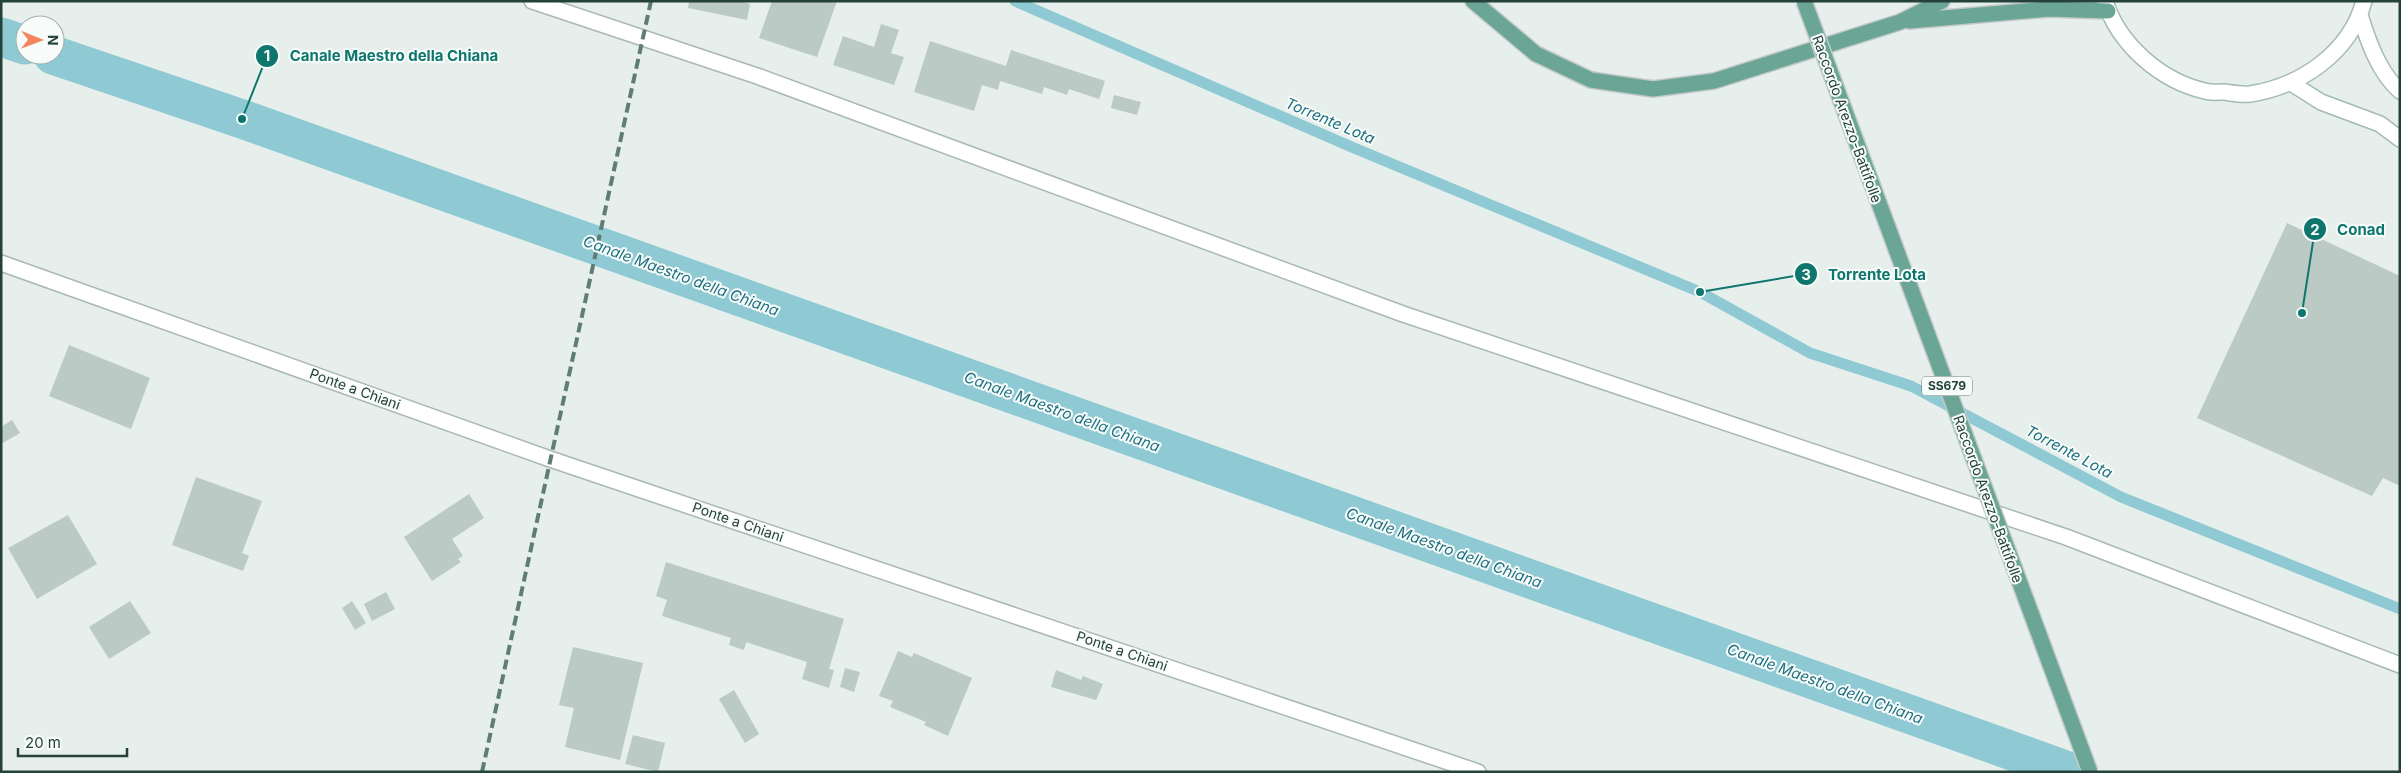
<svg xmlns="http://www.w3.org/2000/svg" width="2401" height="773" viewBox="0 0 2401 773" font-family="Inter,sans-serif">
<rect width="100%" height="100%" fill="#e6efeb"/>
<g fill="none" stroke-linecap="round" stroke-linejoin="round">
<!-- stream -->
<path stroke="#8ec9d4" stroke-width="11" d="M1015 1 1354 148 1700 292 1810 353 1911 386 2121 497 2400 609"/>
<!-- canal -->
<path stroke="#8ec9d4" stroke-width="39" d="M1 37 25 45
M53 55 242 119 2071 772"/>
</g>
<!-- building -->
<path fill="#bbcac4" d="M689 1H741L750 4 747 20 688 8Z
M772 1H837L817 57 759 38Z
M881 24 899 30 891 53 904 57 894 85 833 65 843 36 874 47Z
M930 41 1006 66 1011 50 1105 81 1099 99 1069 89 1067 95 1044 87 1042 94 1000 81 998 90 982 85 974 111 914 92Z
M1114 95 1141 102 1137 115 1111 108Z
M2287 223 2400 276V486L2383 478 2372 496 2197 418Z
M69 345 150 378 131 429 49 396Z
M12 420 20 433 1 444V427Z
M196 477 262 501 242 553 249 556 243 571 172 545Z
M469 494 484 518 452 539 463 556 458 559 461 562 432 581 404 537Z
M68 515 97 564 37 599 8 548Z
M666 562 844 619 829 669 834 670 829 688 802 679 807 662 746 642 744 650 729 645 731 638 662 616 667 600 656 596Z
M386 592 395 609 372 621 364 604Z
M130 601 151 633 109 659 89 627Z
M352 601 366 623 355 630 342 608Z
M573 647 643 663 620 760 565 747 574 708 559 705Z
M898 651 912 657 914 653 972 678 948 736 924 725 926 722 890 707 893 701 879 696Z
M845 668 860 672 854 692 840 687Z
M1056 670 1081 680 1083 676 1103 684 1096 700 1051 687Z
M734 690 759 734 745 743 719 699Z
M633 735 665 743 658 772 625 764Z"/>
<g fill="none" stroke-linecap="round" stroke-linejoin="round">
<defs>
<path id="street" d="M532 1 757 76 1403 314 2066 537 2400 665
M1 263 550 459 1478 772"/>
<path id="secondary" d="M2105 1C2119 45 2161 81 2205 91 2211 93 2218 92 2224 92 2232 93 2242 95 2250 94 2301 86 2350 53 2364 1
M2360 15C2368 41 2379 73 2400 91
M2291 83 2321 102 2380 124 2400 139"/>
<path id="primary" d="M1473 1 1536 54 1591 80 1653 89 1714 81 1900 22 1942 1
M1909 21 2049 9 2108 11"/>
</defs>
<!-- street casing -->
<use href="#street" stroke="#a8b8b2" stroke-width="18"/>
<!-- secondary casing -->
<use href="#secondary" stroke="#a4bbb3" stroke-width="18"/>
<!-- primary casing -->
<use href="#primary" stroke="#c2cac8" stroke-width="18"/>
<!-- street -->
<use href="#street" stroke="#fff" stroke-width="15"/>
<!-- secondary -->
<use href="#secondary" stroke="#fff" stroke-width="15"/>
<!-- primary -->
<use href="#primary" stroke="#6aa596" stroke-width="15"/>
<!-- rail -->
<path stroke="#5f7d75" stroke-width="4" stroke-dasharray="10 5" stroke-linecap="butt" d="M482 772 651 1"/>
<defs>
<path id="primary-bridge" d="M1804 1 2090 772"/>
</defs>
<!-- primary-bridge casing -->
<use href="#primary-bridge" stroke="#c2cac8" stroke-width="18" stroke-linecap="butt"/>
<!-- primary-bridge -->
<use href="#primary-bridge" stroke="#6aa596" stroke-width="15"/>
</g>
<g text-anchor="middle" stroke-width="4" stroke-linejoin="round" paint-order="stroke">
<!-- shield labels -->
<rect fill="#f7fbf9" stroke="#637a73" stroke-width="1" x="1922" y="376.5" width="50" height="19" rx="4"/>
<g font-size="12" font-weight="bold" fill="#24423a">
<text x="1947" y="390">SS679</text>
</g>
<!-- street labels -->
<g font-size="14" fill="#24423a" stroke="#f7fbf9">
<text transform="translate(1847 119) rotate(70)" y="5">Raccordo Arezzo-Battifolle</text>
<text transform="translate(355 389) rotate(20)" y="5">Ponte a Chiani</text>
<text transform="translate(1988 499) rotate(70)" y="5">Raccordo Arezzo-Battifolle</text>
<text transform="translate(738 522) rotate(19)" y="5">Ponte a Chiani</text>
<text transform="translate(1122 651) rotate(19)" y="5">Ponte a Chiani</text>
</g>
<!-- water labels -->
<g font-size="15" font-style="italic" fill="#1c6f80" stroke="#f7fbf9">
<text transform="translate(1330 121) rotate(23)" y="5">Torrente Lota</text>
<text transform="translate(681 276) rotate(20)" y="5">Canale Maestro della Chiana</text>
<text transform="translate(1062 412) rotate(20)" y="5">Canale Maestro della Chiana</text>
<text transform="translate(2069 452) rotate(28)" y="5">Torrente Lota</text>
<text transform="translate(1444 548) rotate(20)" y="5">Canale Maestro della Chiana</text>
<text transform="translate(1825 684) rotate(20)" y="5">Canale Maestro della Chiana</text>
</g>
</g>
<!-- callouts -->
<path fill="none" stroke="#0f766e" stroke-width="2" d="M242 119L267 56M2302 313L2315 229M1700 292L1806 274"/>
<g fill="#0f766e" stroke="#f7fbf9" stroke-width="2">
<circle cx="242" cy="119" r="5"/>
<circle cx="2302" cy="313" r="5"/>
<circle cx="1700" cy="292" r="5"/>
<circle cx="267" cy="56" r="12"/>
<circle cx="2315" cy="229" r="12"/>
<circle cx="1806" cy="274" r="12"/>
</g>
<g font-size="15" text-anchor="middle" font-weight="bold" fill="#fff">
<text x="267" y="61">1</text>
<text x="2315" y="235">2</text>
<text x="1806" y="280">3</text>
</g>
<g font-size="15" text-anchor="middle" font-weight="bold" fill="#0f766e" stroke="#f7fbf9" stroke-width="4" stroke-linejoin="round" paint-order="stroke">
<text x="394" y="61">Canale Maestro della Chiana</text>
<text x="2361" y="235">Conad</text>
<text x="1877" y="280">Torrente Lota</text>
</g>
<!-- border -->
<rect width="2401" height="773" fill="none" stroke="#24423a" stroke-width="5"/>
<!-- north arrow -->
<g transform="translate(40 40) rotate(91)"><circle r="24" fill="#f7fbf9" stroke="#a3b1ad"/>
<path d="M0-4L9 19L0 12L-9 19Z" fill="#f4845f"/>
<text y="-8" font-size="14" font-weight="bold" text-anchor="middle" fill="#24423a">N</text>
</g>
<!-- scale -->
<path d="M18 748v8h109v-8" fill="none" stroke="#24423a" stroke-width="2.5"/>
<text x="25" y="748" font-size="15" fill="#24423a" stroke="#f7fbf9" stroke-width="4" paint-order="stroke">20 m</text>
</svg>
